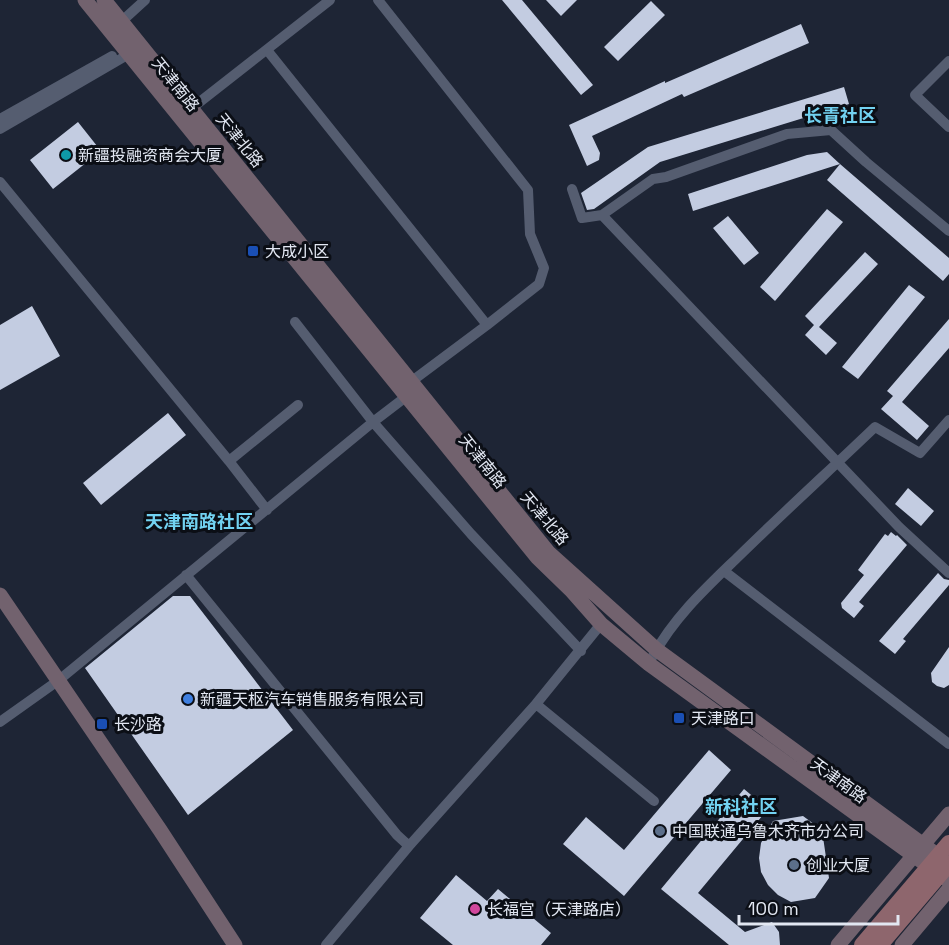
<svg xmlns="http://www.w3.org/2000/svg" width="949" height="945" viewBox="0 0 949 945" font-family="'Space Grotesk','Noto Sans SC',sans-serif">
<rect width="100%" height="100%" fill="#1e2535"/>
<!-- building -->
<path fill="#c3cce1" d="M502 0H522L593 85 581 95Z
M546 0H577L561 16Z
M651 1 665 15 618 61 604 47Z
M801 24 809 43 684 97 682 94 592 136 600 153 599 160 587 166 569 125 665 81V83Z
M844 87 849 104 660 162 594 209 587 210 581 193 648 147Z
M78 122 101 151 53 189 30 160Z
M827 152 840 164 693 211 688 194 807 155Z
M840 164 949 258V274L943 281 827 180Z
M827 209 843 222 775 301 760 287Z
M728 216 759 253 744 265 713 228Z
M865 252 878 264 819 327 837 343 826 355 805 335 814 325 805 316Z
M909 285 925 297 858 379 842 367Z
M32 306 60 356 0 390V325Z
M949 319V348L902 402 929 426 917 440 881 409 893 396 887 391Z
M168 413 186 435 101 505 83 483Z
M908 488 934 511 921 526 895 504Z
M891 532 896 536 897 535 907 545 859 602 864 606 854 618 842 608 841 603 864 575 858 570 885 534 888 536Z
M938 573 944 579 949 580V585L903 639 906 641 895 654 879 641Z
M173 596H190L293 730 188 815 85 668Z
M949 647V685L944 688 937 686 932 682 931 673Z
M709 750 731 770 624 896 563 844 586 817 624 850Z
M744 789 768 809 698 893 745 932 772 922 779 932 780 945H729L661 889Z
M803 816 822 830 829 878 815 898 791 902 778 895 768 885 761 872 759 858 761 843 773 821Z
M456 875 487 901 498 889 551 933 541 945H453L420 918Z"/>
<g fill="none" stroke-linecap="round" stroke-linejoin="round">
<!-- street -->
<path stroke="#555d70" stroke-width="10" d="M378 0 528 190 530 234 544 268 539 284 487 325
M122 21 145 0
M267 50 487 325 412 381
M949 61 915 95 949 127
M192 108 330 0
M0 119 112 56
M0 129 129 54
M0 182 229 461 267 510
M572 189 582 218 602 215 653 179 666 177 787 134 831 130 866 162 949 231
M602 215 899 527 949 573
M295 322 373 422 471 534 581 651
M229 461 298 405
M724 571 949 744
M186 575 397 835 409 846
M653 656C675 616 707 587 739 556 784 512 830 470 875 427L920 453 949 420
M536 704 654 801
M0 722 59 680 373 422 407 396
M326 945 409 846 536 704 601 624"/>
<!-- secondary -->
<path stroke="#72626e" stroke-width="15" d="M85 0 537 557 571 590 601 624 649 664 949 881
M104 0 548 552 657 650 948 863
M0 595 160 830 235 945
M838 945 949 814
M902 945 949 889"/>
<!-- primary -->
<path stroke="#8e666d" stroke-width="16" d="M862 945 949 843
M880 945 949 864"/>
</g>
<!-- markers -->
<circle fill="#0f9aa8" stroke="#0b0e15" stroke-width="2" cx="66" cy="155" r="6"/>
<g fill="#1a4fb4" stroke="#0b0e15" stroke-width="2">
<rect x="247" y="245" width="12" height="12" rx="3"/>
<rect x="673" y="712" width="12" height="12" rx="3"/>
<rect x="96" y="718" width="12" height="12" rx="3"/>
</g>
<circle fill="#3f7fe0" stroke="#0b0e15" stroke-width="2" cx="188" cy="699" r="6"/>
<g fill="#5c6f8a" stroke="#0b0e15" stroke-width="2">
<circle cx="660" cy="831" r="6"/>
<circle cx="794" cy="865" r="6"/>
</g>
<circle fill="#d1479c" stroke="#0b0e15" stroke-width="2" cx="475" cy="909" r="6"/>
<g text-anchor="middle" stroke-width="6" stroke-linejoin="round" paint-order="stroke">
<!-- street labels -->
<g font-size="16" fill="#e2e7f2" stroke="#0b0e15">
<text transform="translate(176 84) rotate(51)" y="6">天津南路</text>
<text transform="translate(240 140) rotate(51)" y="6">天津北路</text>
<text transform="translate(483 461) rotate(51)" y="6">天津南路</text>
<text transform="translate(545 518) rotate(50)" y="6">天津北路</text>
<text transform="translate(839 780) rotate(36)" y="6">天津南路</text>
</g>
<!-- poi labels -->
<g font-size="16" fill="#e2e7f2" stroke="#0b0e15" text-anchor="start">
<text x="78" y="161">新疆投融资商会大厦</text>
<text x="265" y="257">大成小区</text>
<text x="200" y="705">新疆天枢汽车销售服务有限公司</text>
<text x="691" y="724">天津路口</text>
<text x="114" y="730">长沙路</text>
<text x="672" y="837">中国联通乌鲁木齐市分公司</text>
<text x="806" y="871">创业大厦</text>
<text x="487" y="915">长福宫（天津路店）</text>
</g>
<!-- neighbourhood labels -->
<g font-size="18" font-weight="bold" fill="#72d2f1" stroke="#0b0e15">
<text x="840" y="122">长青社区</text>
<text x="199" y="528">天津南路社区</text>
<text x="741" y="813">新科社区</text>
</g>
</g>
<!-- scale -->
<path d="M739 915v9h159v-9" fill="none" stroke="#e2e7f2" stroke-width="3"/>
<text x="748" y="915" font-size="18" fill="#e2e7f2" stroke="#0b0e15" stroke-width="4.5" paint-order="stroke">100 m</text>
</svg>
